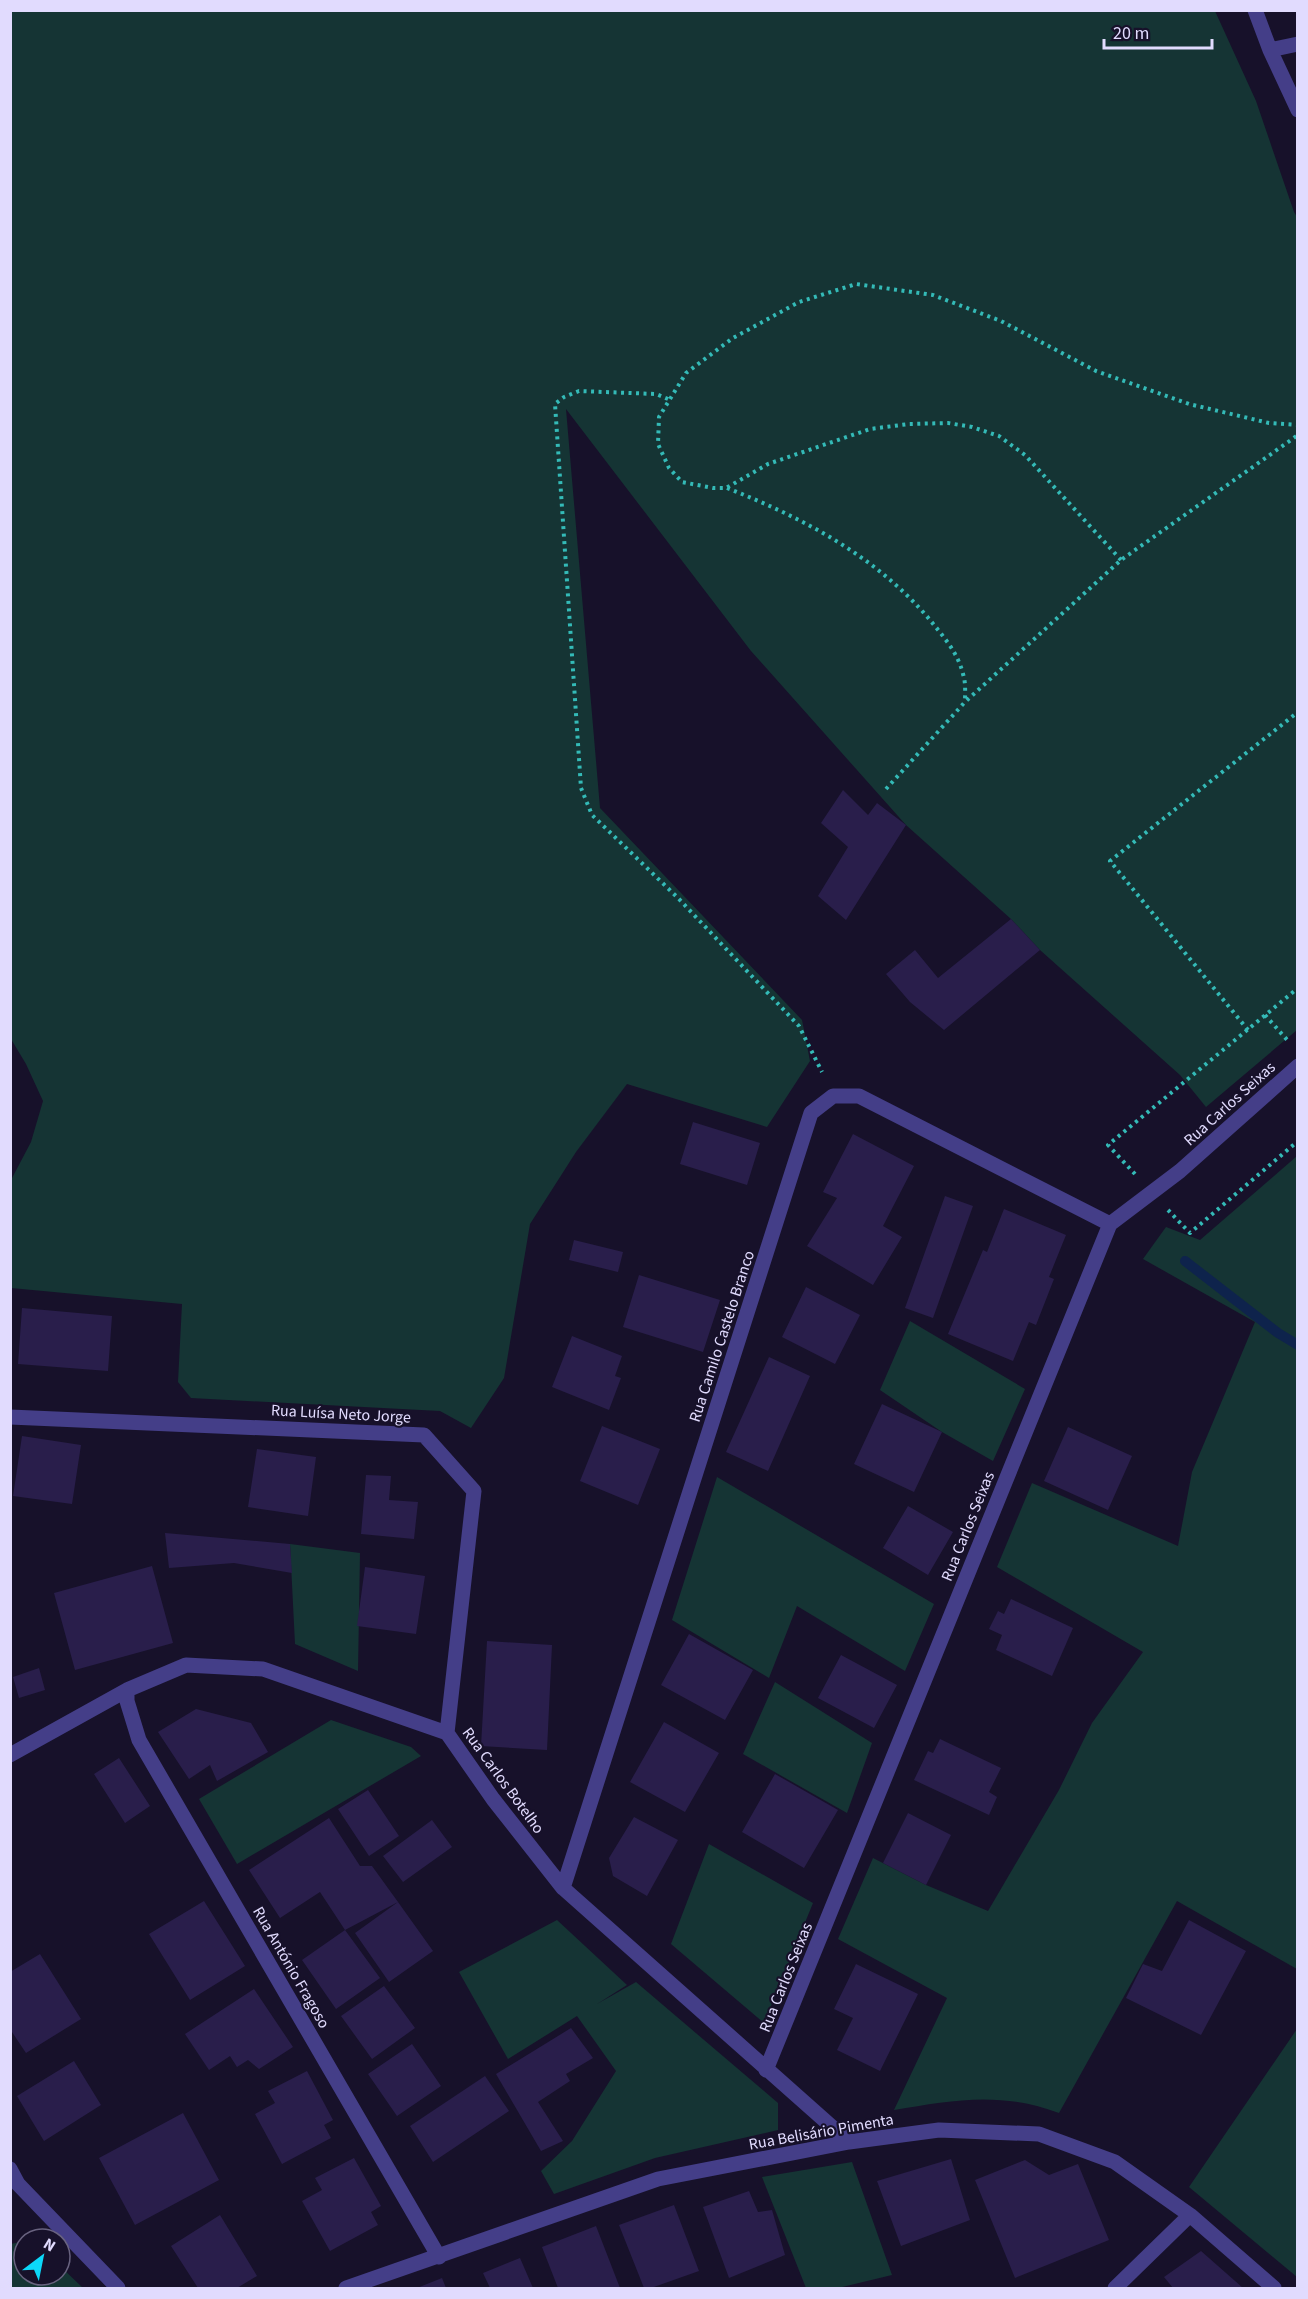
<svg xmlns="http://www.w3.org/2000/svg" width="1308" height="2299" viewBox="0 0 1308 2299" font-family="'Source Sans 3',sans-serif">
<rect width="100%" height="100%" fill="#17112a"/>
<!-- green -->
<path fill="#153434" d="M11 11H1215L1256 101 1294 212 1297 217V1030L1206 1107 1180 1075 1040 950 1011 919 906 825 751 651 566 409 600 808 802 1020 810 1061 767 1127 627 1084 576 1152 530 1224 504 1378 471 1428 440 1411 191 1398 178 1382 182 1304 11 1288V1180L31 1142 43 1101 26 1064 11 1039Z
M1297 1156V1969L1177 1901 1059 2113C1000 2091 953 2100 894 2110L947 1998 838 1939 873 1858 926 1885 988 1911 1059 1790 1092 1723 1143 1652 997 1567 1032 1483 1178 1546 1192 1472 1255 1322 1143 1259 1166 1227 1200 1240Z
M910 1321 1025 1389 993 1461 942 1432 880 1390Z
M717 1477 934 1604 905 1671 797 1606 769 1678 672 1620Z
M290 1544 360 1553 358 1671 295 1644Z
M775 1682 872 1743 847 1813 743 1754Z
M331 1720 411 1747 421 1756 237 1864 199 1799Z
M709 1844 813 1903 764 2023 671 1944Z
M557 1920 627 1985 597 2004 636 1982 778 2103V2130L655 2158 554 2194 541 2171 572 2141 616 2071 577 2016 508 2059 459 1972Z
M1297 2029V2277L1189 2187Z
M852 2162 892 2275 838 2288H806L762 2177Z
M24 2241V2275H60V2266L83 2288H11V2244Z"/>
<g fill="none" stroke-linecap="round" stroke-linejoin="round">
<!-- stream -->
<path stroke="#0e234c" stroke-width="10" d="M1185 1261 1278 1333 1298 1345"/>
</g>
<!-- building -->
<path fill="#291e4b" d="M843 790 868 815 877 803 906 825 846 920 818 896 848 847 821 823Z
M1011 919 1040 950 944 1030 910 1002 886 974 915 950 938 978Z
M693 1122 760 1143 747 1185 680 1164Z
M853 1134 914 1166 883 1226 902 1237 873 1285 807 1246 837 1198 823 1192Z
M945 1196 973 1206 933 1318 905 1308Z
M1004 1209 1066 1235 1049 1277 1054 1279 1036 1325 1029 1322 1013 1361 948 1334 983 1250 987 1252Z
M574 1240 623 1252 618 1272 569 1260Z
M639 1275 720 1300 703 1352 623 1327Z
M806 1287 860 1315 835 1364 782 1337Z
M22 1308 112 1316 108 1371 18 1364Z
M572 1336 622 1356 615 1376 621 1378 609 1410 552 1387Z
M769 1357 810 1376 768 1471 726 1452Z
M882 1404 942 1432 914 1492 854 1464Z
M602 1426 660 1449 638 1505 580 1481Z
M1068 1427 1132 1456 1108 1510 1044 1481Z
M22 1436 81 1445 72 1504 13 1496Z
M257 1449 316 1457 308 1516 248 1507Z
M366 1475 391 1476 389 1500 418 1502 414 1539 361 1534Z
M908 1506 953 1532 928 1575 883 1548Z
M165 1533 290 1544 292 1573 234 1563 169 1568Z
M152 1566 173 1643 75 1670 54 1593Z
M365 1567 425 1576 416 1634 357 1626Z
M1011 1599 1073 1628 1052 1676 996 1650 1002 1635 989 1629 998 1611 1004 1614Z
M689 1634 753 1670 725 1720 661 1685Z
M487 1641 552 1645 547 1750 481 1746Z
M841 1655 897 1685 874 1728 818 1698Z
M39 1668 45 1690 19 1698 13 1677Z
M196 1709 251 1723 268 1752 217 1781 210 1765 189 1779 158 1732Z
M664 1722 719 1753 685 1812 630 1782Z
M940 1739 1001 1768 989 1792 997 1797 989 1815 914 1780 928 1751 933 1753Z
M119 1758 150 1806 125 1823 94 1774Z
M775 1774 838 1810 804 1868 742 1832Z
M368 1790 399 1836 369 1856 338 1809Z
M908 1813 951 1835 926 1885 883 1863Z
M634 1817 678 1840 647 1896 613 1876 609 1858Z
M329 1818 360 1866H372L398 1902 345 1930 320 1892 280 1918 249 1870Z
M432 1820 452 1847 403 1882 383 1856Z
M204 1901 245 1966 190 2000 149 1934Z
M398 1902 433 1951 389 1982 355 1933Z
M1189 1920 1246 1951 1201 2035 1126 1998 1143 1964 1162 1971Z
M345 1930 380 1978 336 2009 302 1960Z
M40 1954 81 2019 26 2053 10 2029V1972Z
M856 1964 918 1994 880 2071 837 2050 853 2018 834 2009Z
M384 1986 415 2028 372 2059 341 2016Z
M254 1989 293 2047 259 2069 248 2060 237 2067 230 2056 209 2070 185 2034Z
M571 2028 593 2058 566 2074 570 2081 538 2102 563 2141 541 2151 496 2074Z
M412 2044 441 2086 397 2116 368 2074Z
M74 2061 101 2105 44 2141 17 2096Z
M307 2071 333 2120 324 2125 331 2138 282 2164 255 2114 275 2103 268 2091Z
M485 2076 509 2111 433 2162 410 2126Z
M183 2113 219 2180 135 2225 99 2158Z
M354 2158 381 2206 371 2212 378 2225 330 2251 302 2201 322 2190 315 2178Z
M951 2159 970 2220 901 2246 877 2181Z
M1025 2160 1049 2175 1078 2164 1109 2240 1015 2278 975 2180Z
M749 2191 758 2212 772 2210 785 2255 729 2278 703 2207Z
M674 2205 699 2271 651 2288H644L619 2225Z
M220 2215 257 2276 237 2288H198L171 2246Z
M596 2226 620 2288H558L542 2247Z
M1201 2251 1243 2288H1173L1164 2277Z
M520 2258 533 2288H490L483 2273Z
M442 2278 446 2288H417Z"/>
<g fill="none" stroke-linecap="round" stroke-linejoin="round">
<!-- path -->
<path stroke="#34bab7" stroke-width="4" stroke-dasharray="3 4.5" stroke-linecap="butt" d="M668 399 656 394 579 391 564 397 555 404 581 788 592 815 677 897 799 1026 822 1072
M727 488C803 518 876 556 930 620 943 636 958 653 963 674 966 683 965 693 965 702
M1121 560 1025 455 999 436 972 427 948 423 909 424 870 429 768 464 726 488H713L682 482 669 468 658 444 659 417 686 373 733 338 799 302 856 284 933 295 1001 321 1096 371 1189 404 1269 423 1298 425
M886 789 965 702 1121 560 1298 435
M1265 1015 1289 1042
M1248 1030 1110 861 1298 712
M1135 1174 1108 1145 1298 988
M1168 1210 1190 1233 1298 1141"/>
<!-- minor -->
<path stroke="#443e88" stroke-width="15" d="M1255 10 1270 50 1298 110
M1270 50 1298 44
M10 1417 424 1435 474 1491 447 1733
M127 1690V1701L139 1740 439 2257
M10 1755 127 1690 186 1665 263 1669 447 1733 493 1799 563 1888 849 2142
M563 1888 811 1113 833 1096H859L1110 1224
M766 2070 1110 1224 1180 1171 1298 1066
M10 2169 18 2184 118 2288
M346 2288 658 2179 849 2142 939 2130 1039 2134 1115 2162 1190 2215 1274 2288
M1115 2288 1190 2215"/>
</g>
<g text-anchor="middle" stroke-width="4.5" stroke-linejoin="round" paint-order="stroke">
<!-- street labels -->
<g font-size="16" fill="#e1dbfe" stroke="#17112a">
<text transform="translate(1229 1103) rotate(-42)" y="6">Rua Carlos Seixas</text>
<text transform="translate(721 1336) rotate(-72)" y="6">Rua Camilo Castelo Branco</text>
<text transform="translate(341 1413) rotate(3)" y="6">Rua Luísa Neto Jorge</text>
<text transform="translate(967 1526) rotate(-68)" y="6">Rua Carlos Seixas</text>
<text transform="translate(504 1780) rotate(54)" y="6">Rua Carlos Botelho</text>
<text transform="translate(292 1967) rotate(60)" y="6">Rua António Fragoso</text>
<text transform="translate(785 1977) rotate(-68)" y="6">Rua Carlos Seixas</text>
<text transform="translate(821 2131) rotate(-10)" y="6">Rua Belisário Pimenta</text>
</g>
</g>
<!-- border -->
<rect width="1308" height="2299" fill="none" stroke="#e1dbfe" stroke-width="24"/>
<!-- north arrow -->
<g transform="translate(42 2257) rotate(32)"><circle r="28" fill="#17112a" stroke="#68627f" stroke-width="1.5"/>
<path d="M0-4.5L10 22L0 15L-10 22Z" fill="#0cd8f9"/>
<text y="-9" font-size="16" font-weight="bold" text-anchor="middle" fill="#e1dbfe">N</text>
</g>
<!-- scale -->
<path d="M1104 39v9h108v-9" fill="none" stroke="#e1dbfe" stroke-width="3"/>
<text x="1113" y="39" font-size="18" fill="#e1dbfe" stroke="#17112a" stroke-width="4.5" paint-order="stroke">20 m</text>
</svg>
